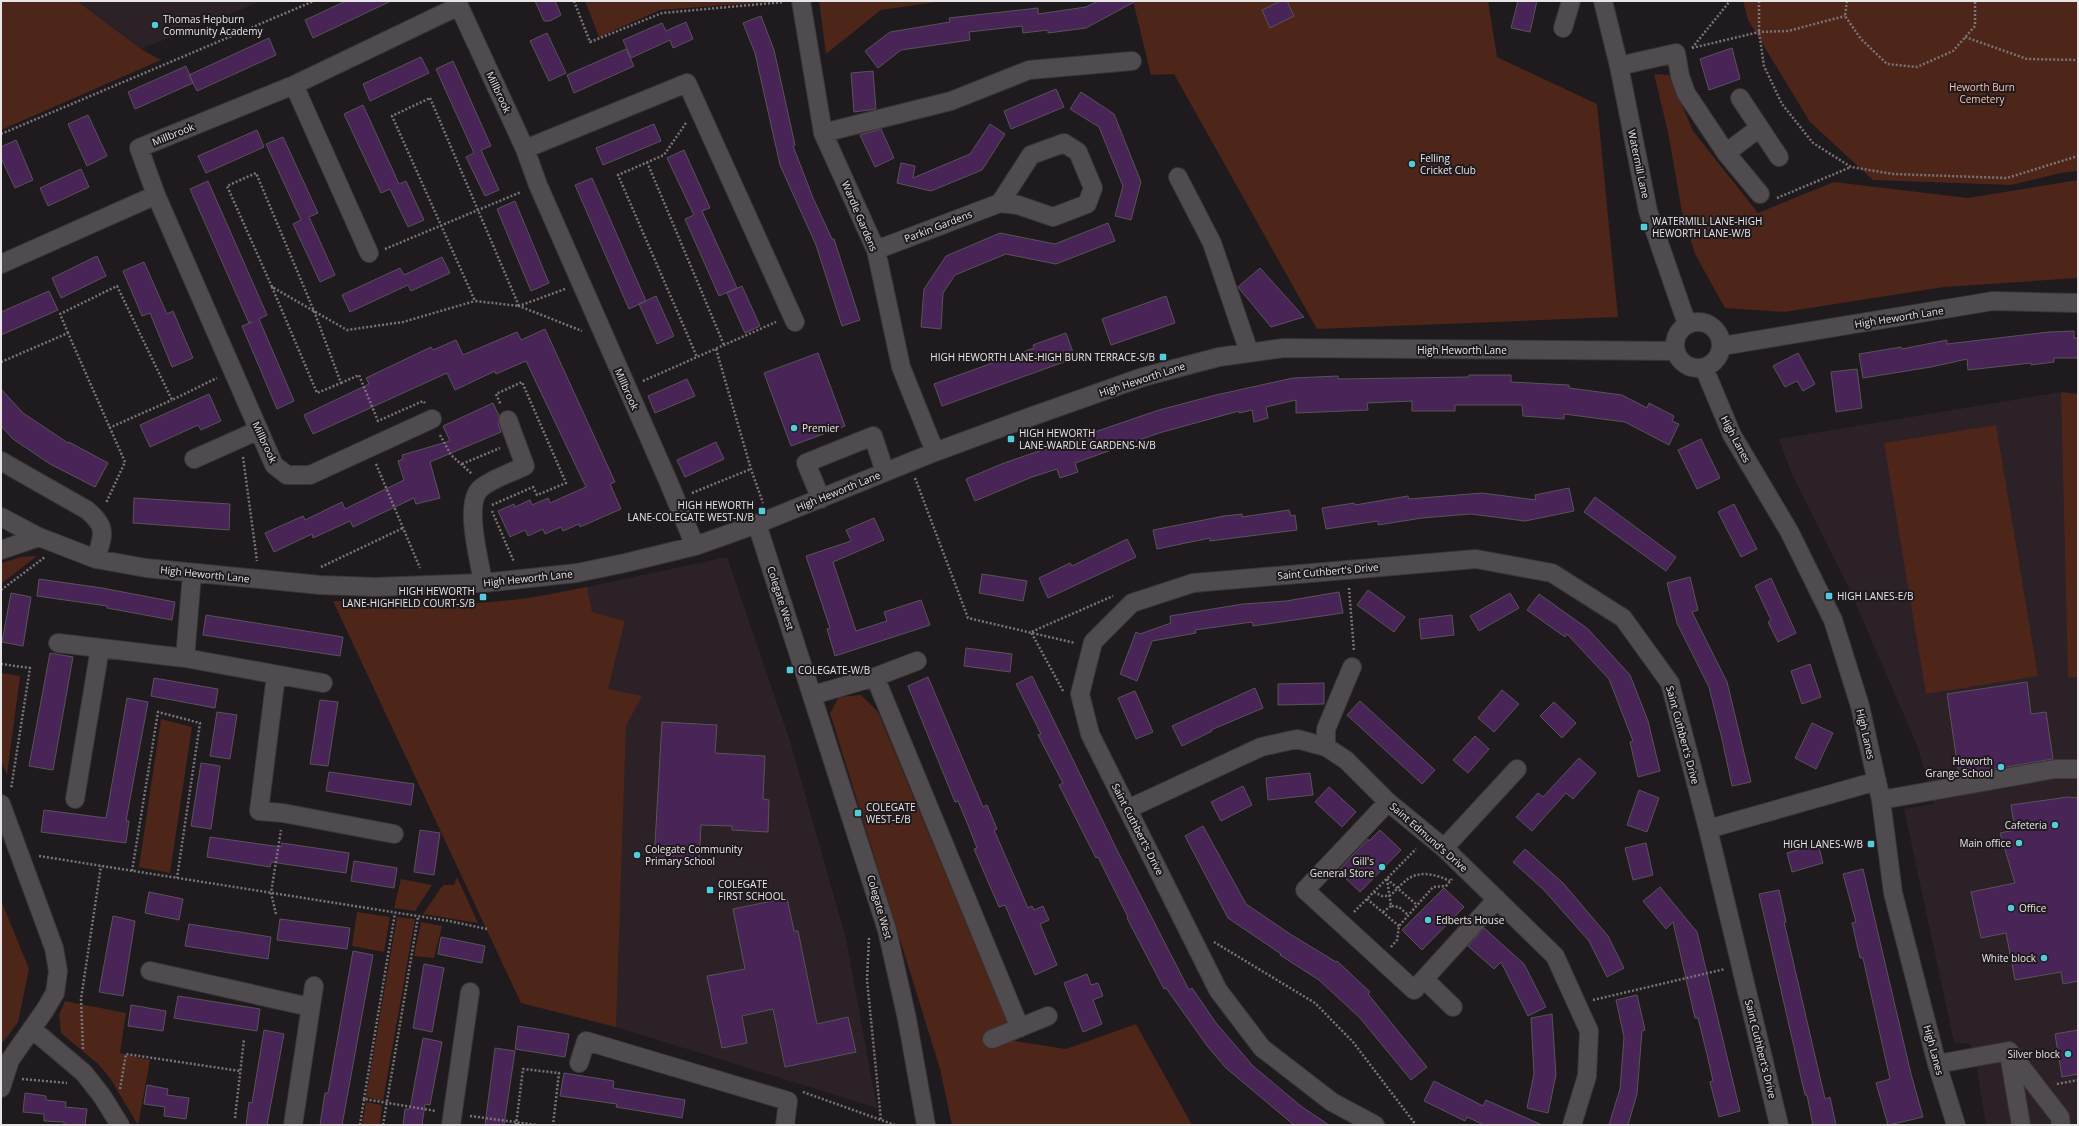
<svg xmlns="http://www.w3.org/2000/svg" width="2079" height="1126" viewBox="0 0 2079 1126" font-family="'Open Sans',sans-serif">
<rect width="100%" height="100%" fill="#1f1a1d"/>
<!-- built -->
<path fill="#2b2127" d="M77 1H262L141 49Z
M2061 392 2078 394V1125H1986L1975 1057 1970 1044 1954 1042 1904 809 1933 804 1931 791 1916 743 1849 588 1791 472 1779 439Z
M727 557 790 741 846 939 877 1108 616 1027 521 1003 333 601 392 605H453L521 599 587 587Z"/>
<!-- green -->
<path fill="#4d2519" d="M1 1H77L141 49 161 60 1 130Z
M585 1H781L660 10 599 37Z
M819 1H944L881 10 826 54Z
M1133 1H1488L1497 57 1597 104 1618 317 1317 329 1174 74 1151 75Z
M1743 1H2078V171L2061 173 2011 185 1873 180 1810 122 1748 20Z
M1654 74 1669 75 1693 131 1758 213 1834 182 1968 198 2078 180V278L1944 287 1784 312 1725 308 1695 254 1682 212 1668 132Z
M2061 392 2078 394V677H2068Z
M1996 425 2038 676 1926 694 1884 443Z
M37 556 1 584V563L21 557Z
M587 587 592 612 625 621 608 689 642 696 626 726 616 1027 521 1003 333 601C396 605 459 607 521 599 543 596 565 591 587 587Z
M1 673 20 676 7 775 1 761Z
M861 695 878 712 1015 1041 1066 1049 1136 1024 1192 1125H952L940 1069 830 713 839 697Z
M161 719 192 727 170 873 139 867Z
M457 877 478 923 423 914 443 885H454Z
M401 879 432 885 415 911 394 908Z
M1 900 29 969 18 1022 1 1045Z
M357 912 390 917 384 952 352 946Z
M397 917 415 919 383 1101 366 1097Z
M421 922 442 926 434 958 414 956Z
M65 1001 126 1013 120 1053 150 1060 138 1125 110 1078 98 1064 61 1033 59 1015Z
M366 1102 382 1105 380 1125H362Z"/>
<!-- building -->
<path fill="#482457" stroke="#575459" d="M346 1H391L313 38 305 20Z
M535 1H555L561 15 550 21H544Z
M1098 1H1136L1086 28 1048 33V30L1023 33 1022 26 969 32 970 40 901 50 878 68 865 51 890 32 950 22 949 18 1038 8V14L1086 7Z
M1281 1H1287L1294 16 1270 28 1262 10Z
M1518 1H1537L1530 32 1511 28Z
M761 16 774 50 795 145 793 146 813 198 832 239H834L860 320 842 326 816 245 780 165 755 53 743 23Z
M686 22 693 39 673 48 670 40 631 58 623 40 662 23 666 31Z
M547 33 566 73 549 81 530 41Z
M269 38 276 55 197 91 189 75Z
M1732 48 1740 79 1709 90 1700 59Z
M626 49 634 66 574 93 567 75Z
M421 57 429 73 370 101 363 84Z
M453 61 491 146 481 150 499 190 485 196 466 157 474 153 436 69Z
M186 66 193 83 135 109 128 92Z
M873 71 876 109 854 112 851 73Z
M1056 89 1064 107 1011 129 1004 111Z
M1081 92 1114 114 1141 182 1131 220 1115 216 1123 186 1099 127 1070 109Z
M363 105 399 184 406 181 424 220 408 227 390 189 381 193 344 114Z
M88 115 107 156 87 166 68 124Z
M654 124 661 141 603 165 596 148Z
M990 124 1005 134 982 170 931 191 897 183 901 163 915 166 913 178 970 154Z
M881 129 894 158 875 167 860 135Z
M257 130 264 147 206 173 198 156Z
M283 137 318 213 309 217 335 275 320 282 293 224 301 220 266 144Z
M16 140 33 180 15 188 1 158V147Z
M684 150 710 208 702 211 737 288 719 296 685 219 694 215 667 158Z
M81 169 89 187 48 206 40 188Z
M592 178 646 301 629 309 575 185Z
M208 181 267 315 259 319 294 401 277 409 242 326 252 322 249 323 190 189Z
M515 201 549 283 531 291 497 209Z
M1108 223 1115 241 1056 264 1006 254 955 275 943 293 941 329 921 327 924 289 946 256 1000 233 1055 244Z
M97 256 106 276 61 298 52 278Z
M442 257 450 273 411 291 408 285 350 312 342 295 400 268 404 275Z
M144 262 167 314 173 311 193 358 172 367 150 313 142 316 123 271Z
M1260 268 1304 317 1271 327 1238 287Z
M742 286 760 326 745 333 727 293Z
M49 291 58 310 1 335V312Z
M656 296 674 336 657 344 639 304Z
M1166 296 1175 323 1111 345 1102 319Z
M545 329 615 482 610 484 621 509 580 527 579 524 563 531 561 527 545 534 543 529 528 536 525 530 510 537 498 511 514 504 515 507 530 500 532 505 548 498 550 503 586 487 526 361 496 374 495 371 455 390 447 373 313 434 304 415 369 384 366 378 431 347 433 350 456 340 463 355 517 332 521 340Z
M2074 331V338H2078V358H2054V362L2031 365V363L1968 370 1967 359 1931 367 1863 378 1859 354 1901 347 1902 349 1947 340V344L2049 332Z
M1066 333 1075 358 942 406 934 384 1034 348 1033 345Z
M818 353 845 426 791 446 764 373Z
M1798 353 1815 384 1803 391 1797 381 1785 387 1773 366Z
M1857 369 1862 408 1836 412 1831 372Z
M1469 375H1511V382L1569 385V388L1622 395 1647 408 1649 403 1674 416 1672 421 1679 424 1669 445 1625 422 1564 414V419L1523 416 1522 405H1455V411H1412V401L1367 403 1368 410 1296 413V400L1266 407 1268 418 1254 422 1252 410 1239 413V411L1159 433 1075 463 1078 472 1060 478 1057 469 1032 477 975 501 966 479 1004 463 1159 410 1216 395 1293 378 1338 376V379L1469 377Z
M687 379 695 396 655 413 648 396Z
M1 389 23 413 68 443 69 442 108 463 95 487 50 464 13 439 1 426Z
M209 394 221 421 201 430 198 425 150 447 140 425Z
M493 403 499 416 498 423 501 432 430 462 440 498 416 504 414 498 353 527 350 521 313 538 312 534 274 552 265 533 303 516 305 520 342 502 345 509 404 480 398 461 403 459 402 455 450 441 443 426Z
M1701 439 1720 478 1697 489 1678 450Z
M716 442 724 459 685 477 677 460Z
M1569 488 1574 511 1525 521 1471 514 1422 518 1378 525V521L1326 529 1322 508 1354 503 1355 505 1408 496 1409 499 1482 493 1536 500 1535 495Z
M1595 497 1676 557 1666 571 1584 512Z
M134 498 230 504 229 530 133 523Z
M1734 504 1757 549 1741 557 1718 512Z
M1289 510 1291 516 1295 515 1297 530 1210 541V538L1157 549 1153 530 1224 516 1242 514V517Z
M874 518 884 540 833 562 856 631 887 621 884 612 921 600 930 625 835 656 827 629 830 628 806 556 851 541 846 530Z
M1127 539 1136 557 1048 598 1039 578 1070 563 1072 566Z
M982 574 1027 581 1023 601 979 593Z
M1690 577 1698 610 1692 612 1727 682 1751 782 1732 786 1722 739 1709 687 1677 623 1667 583Z
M1771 578 1796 633 1778 642 1768 622 1771 620 1755 586Z
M39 579 102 588 175 602 172 620 107 608V606L37 596Z
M1368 590 1405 617 1394 632 1357 605Z
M1339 592 1343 613 1253 626 1252 622 1195 630 1196 633 1152 641 1137 681 1120 674 1136 632 1140 634 1171 623 1170 616 1243 604 1286 601Z
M11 593 31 597 23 646 2 642Z
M1510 593 1519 608 1479 631 1470 616Z
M1539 594 1588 629 1630 675 1648 721 1660 771 1638 777 1630 742 1633 741 1609 679 1567 634 1565 637 1527 610Z
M206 615 343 637 340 656 203 635Z
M1452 615 1454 635 1421 639 1419 619Z
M966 648 1012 654 1010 672 964 666Z
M50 653 73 657 53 770 29 766Z
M1810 664 1821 697 1802 704 1791 671Z
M1032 676 1116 848 1189 990 1192 988 1216 1023 1253 1066 1302 1107 1329 1125H1294L1226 1068 1208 1047 1166 988 1164 989 1127 918 1128 917 1098 857 1096 858 1059 785 1063 783 1038 735 1041 734 1016 684Z
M928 677 983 807 987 805 997 829 994 830 1028 908 1032 906 1034 910 1043 906 1049 920 1040 924 1057 965 1035 975 1005 905 999 907 974 849 977 848 968 825 958 801 955 802 908 686Z
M154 678 218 689 215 708 151 696Z
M2027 682 2031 714 2046 712 2053 759 1959 775 1947 694Z
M1324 683V704L1278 705V684Z
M1255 688 1263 708 1211 730 1212 731 1182 746 1172 726Z
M1502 690 1519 704 1494 732 1478 718Z
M1135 691 1153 732 1136 739 1118 698Z
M127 698 148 702 126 821H129L126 843 41 832 44 810 106 818Z
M320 700 338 702 328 766 310 764Z
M1360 701 1435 770 1422 784 1347 715Z
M1554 702 1576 723 1562 738 1540 716Z
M217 712 237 715 230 759 210 756Z
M662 722 717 725 715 753 765 756 763 799 769 800 768 832 732 830V826L701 825 699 864 654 861Z
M1812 723 1833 733 1816 769 1795 758Z
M1475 736 1489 749 1468 773 1453 760Z
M1579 758 1596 773 1573 799 1566 793 1532 831 1516 817 1538 793 1543 797Z
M201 763 220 766 211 829 191 826Z
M329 772 414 784 411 805 326 791Z
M1310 773 1313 795 1268 800 1266 778Z
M1243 786 1252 805 1221 821 1211 802Z
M1329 787 1356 812 1342 827 1315 802Z
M1639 790 1659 798 1647 832 1627 825Z
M2068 797 2078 798V981L2063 984 2061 972 2015 980 2006 933 1981 938 1971 892 2015 883 2000 833 2015 830 2011 805Z
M1203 826 1246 904 1290 934 1336 962 1337 961 1370 992 1368 994 1427 1067 1411 1080 1360 1018 1319 980 1280 955 1281 954 1228 918 1185 836Z
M420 830 440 833 434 875 414 872Z
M1380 830 1401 850 1360 892 1338 871 1368 839 1369 841Z
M210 837 281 847 282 843 349 853 346 873 271 862 270 867 207 857Z
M1646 843 1653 875 1633 880 1625 848Z
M1818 844 1823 863 1792 872 1787 853Z
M1525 849 1563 883 1608 936 1624 968 1607 977 1589 941 1544 890 1513 862Z
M354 861 397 868 394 888 351 881Z
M1863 869 1911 1074 1923 1117 1889 1125H1888L1876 1083 1890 1079 1863 958H1860L1852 923 1856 922 1843 874Z
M1660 887 1697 932 1740 1111 1719 1117 1710 1082 1713 1081 1706 1050 1698 1018H1695L1673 922 1666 929 1643 901Z
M1444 888 1464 907 1422 950 1402 930Z
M1779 890 1786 922H1784L1825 1099 1830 1097 1836 1125H1813L1807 1095H1805L1759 894Z
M149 892 183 899 179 920 145 913Z
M787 898 794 931H798L817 1024 848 1017 856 1052 785 1067 773 1009 742 1016 747 1043 722 1048 707 976 745 969 733 909Z
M113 916 135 921 123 996 99 992Z
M280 919 350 928 347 949 277 940Z
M189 924 271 937 268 959 185 946Z
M1484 928 1524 964 1546 1007 1528 1016 1501 962 1494 969 1468 946Z
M441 937 485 946 482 963 438 954Z
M353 951 373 955 342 1125H320L325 1093H328Z
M424 964 444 968 432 1032 413 1028Z
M1087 974 1091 985 1098 983 1103 996 1093 1000 1102 1024 1083 1032 1064 983Z
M1637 995 1645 1030 1642 1031 1637 1094 1628 1125H1609L1620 1089 1624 1037 1616 1000Z
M178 996 260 1009 257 1031 174 1018Z
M131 1005 166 1011 163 1031 128 1026Z
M1552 1014 1556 1075 1548 1113 1527 1108 1534 1074 1531 1018Z
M518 1026 569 1034 565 1057 515 1049Z
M264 1030 284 1034 272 1098 267 1125H246L249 1102 252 1103Z
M2078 1030V1074L2062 1077 2055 1034Z
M423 1038 442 1042 430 1105 425 1104 422 1125H403L405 1109H410Z
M495 1048 515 1051 504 1125H485Z
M564 1073 614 1081 613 1088 685 1100 682 1118 616 1107 617 1104 560 1096Z
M1434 1081 1483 1106 1486 1100 1542 1125H1484L1467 1117 1465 1121 1424 1101Z
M147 1085 168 1089 167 1095 189 1098 186 1119 164 1116 165 1107 144 1104Z
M25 1093 46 1096V1100L66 1102 65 1107 87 1109 85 1125H64V1122L44 1121V1114L23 1112Z"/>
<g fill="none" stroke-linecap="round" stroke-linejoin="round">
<defs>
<path id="minor" d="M801 1 823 133 876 250 901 367 935 452
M1603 1 1619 66 1648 211 1687 324
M1563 28 1571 1
M1619 66 1676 53 1680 76 1686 93 1726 153 1760 194
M294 85 369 253
M1740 98 1779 157
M823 133 951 101 1029 70 1132 61
M525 149 687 83 795 322
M1726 153 1759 128
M1178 177 1212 243 1249 352
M876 250 1000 203 1018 205 1053 217 1087 204 1093 188 1078 152 1064 143 1031 155 1000 203
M1 264 156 195
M1675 345a23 23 0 1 1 46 0a23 23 0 1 1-46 0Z
M1722 346 1993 301 2078 303
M1704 368 1732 435 1789 531 1833 620 1860 706 1881 800 1893 893 1937 1064 1956 1125
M432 419 310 475H287L274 465 156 195 139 148 294 85 459 6 525 149 538 185 669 483 695 546
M194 459 259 430
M1 461 87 510C108 528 103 534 96 559
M821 499 806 463 873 436 885 472
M1 517 39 537 96 559 146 568 320 585 375 587 483 583 577 573 625 563 695 546 757 524 935 452 1030 417 1143 377 1219 357 1284 348 1676 351
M757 524 887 930 907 1019 926 1125
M1 550 39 537
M483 583C480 561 463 503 481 488 491 479 513 472 525 466L508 420
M58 643 185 658 323 683
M185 658 192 574
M276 675 259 811 283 813 394 834
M875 677 1020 1028
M813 695 875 677 917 661
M1326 747V729L1352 667
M75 799 100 648
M1881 800 2055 769H2078
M1388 802 1305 890 1414 990 1497 899
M1 804 54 948 58 971 55 993 45 1010 10 1060 1 1088
M1128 809 1261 747 1297 739 1326 747 1346 760 1388 802 1444 848 1555 956 1589 1031 1587 1076 1572 1125
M1708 829 1877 781
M1444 848 1517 769
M150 971 310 1007
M1424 979 1453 1007
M32 1029 84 1073 102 1096 120 1125
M992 1039 1048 1016
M2009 1051 2060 1117 2061 1125
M2009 1054 2021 1125
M579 1063 586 1041 788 1101 785 1125
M1937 1064 2009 1051
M293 1125 314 986
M451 1125 470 992
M1375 1125 1332 1102 1262 1048 1218 990 1090 734 1080 694 1093 642 1132 603 1193 583 1476 559 1552 573 1623 618 1670 683 1708 829 1779 1125"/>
</defs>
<!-- minor casing -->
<use href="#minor" stroke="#3a3638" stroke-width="20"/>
<!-- path -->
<path stroke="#797477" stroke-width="2.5" stroke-dasharray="2 2" stroke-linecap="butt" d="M574 1 590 42 662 13 784 2
M1759 1V32L1764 66 1782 104 1813 143 1851 167 1893 174 2007 178 2078 156
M1847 1 1845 16 1861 39 1887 64 1917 67 1953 51 1975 26V1
M1965 37 2027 59 2078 60
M1692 48 1759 32 1788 31 1845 16
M1692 48 1730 1
M430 98 519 306 475 301 392 116Z
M686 123 664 155 618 175 697 357
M1 134 314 1
M647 162 724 345
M1777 198 1851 167
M385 249 521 192
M272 287 317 393 341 383 314 311 256 173 227 186 272 287 347 330 403 322 475 301
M565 289 519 306 582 331
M68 333 60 314 117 286 172 400 217 378
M716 349 751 469 763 503
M1 362 68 333 125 462 106 503
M643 381 776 322
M341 383 359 375 378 421 423 401 425 403
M109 428 172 400
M440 435 451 455 472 474
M243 457 257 561
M376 464 420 568
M462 464 500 448
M915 478 968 618 1075 643
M692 493 751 469
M492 505 533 487 537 495 566 483 522 382 496 394 501 405
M492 511 514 562
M321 567 403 528
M1349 588 1354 651
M1 590 45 557
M1 664 30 668 11 789
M1063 691 1031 632 1113 596
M39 856 449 921 487 929
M132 871 158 712 200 723 177 878
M1387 879 1391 906 1399 907 1408 915
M1387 879 1417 905
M1374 892 1382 896H1389C1395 892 1398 887 1403 883 1417 869 1435 874 1450 881
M1367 899 1399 926
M1354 912 1416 849
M1383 912 1391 906
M276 914 271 893 281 830
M869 938 867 980 881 1120
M1214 942 1315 1003 1353 1042 1416 1125
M1391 947 1397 940 1399 926 1433 887 1446 886 1452 879
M1593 1000 1725 969
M83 1049 81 999 101 866
M22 1079 67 1083
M2057 1084 2078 1080
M120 1089 126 1054 240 1071
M803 1092 895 1125
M364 1099 395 913
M470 1116 537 1125
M235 1118 244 1039
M360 1125 364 1099 436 1111
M383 1125 418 917
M516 1125 523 1069 559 1073 553 1125"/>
<!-- minor -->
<use href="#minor" stroke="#504b4e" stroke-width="18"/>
</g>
<!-- markers -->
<g fill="#52cbda" stroke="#1f1a1d" stroke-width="1.5">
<circle cx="155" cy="25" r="4"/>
<circle cx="1412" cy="164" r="4"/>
<rect x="1640" y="223" width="8" height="8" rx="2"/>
<rect x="1159" y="353" width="8" height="8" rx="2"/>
<circle cx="794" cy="428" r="4"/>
<rect x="1007" y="435" width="8" height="8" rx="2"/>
<rect x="758" y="507" width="8" height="8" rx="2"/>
<rect x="1825" y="592" width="8" height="8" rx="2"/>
<rect x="479" y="593" width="8" height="8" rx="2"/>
<rect x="786" y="666" width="8" height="8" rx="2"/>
<circle cx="2001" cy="767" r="4"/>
<rect x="854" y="809" width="8" height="8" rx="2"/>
<circle cx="2055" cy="825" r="4"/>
<circle cx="2019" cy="843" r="4"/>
<rect x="1867" y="840" width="8" height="8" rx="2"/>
<circle cx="637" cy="855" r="4"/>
<circle cx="1382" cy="867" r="4"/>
<rect x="706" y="886" width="8" height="8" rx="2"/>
<circle cx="2011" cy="908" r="4"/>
<circle cx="1428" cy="920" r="4"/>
<circle cx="2044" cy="958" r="4"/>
<circle cx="2068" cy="1054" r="4"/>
</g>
<g text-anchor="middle" stroke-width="4" stroke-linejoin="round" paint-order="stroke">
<!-- poi labels -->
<g font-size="10" fill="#e8e5e7" stroke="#1f1a1d" text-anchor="start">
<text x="163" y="23">Thomas Hepburn<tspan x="163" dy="12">Community Academy</tspan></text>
<text x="1420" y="162">Felling<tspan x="1420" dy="12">Cricket Club</tspan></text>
<text x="1652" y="225">WATERMILL LANE-HIGH<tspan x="1652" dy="12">HEWORTH LANE-W/B</tspan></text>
<text x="1155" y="361" text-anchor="end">HIGH HEWORTH LANE-HIGH BURN TERRACE-S/B</text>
<text x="802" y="432">Premier</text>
<text x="1019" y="437">HIGH HEWORTH<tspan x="1019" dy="12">LANE-WARDLE GARDENS-N/B</tspan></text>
<text x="754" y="509" text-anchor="end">HIGH HEWORTH<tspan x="754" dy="12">LANE-COLEGATE WEST-N/B</tspan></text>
<text x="475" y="595" text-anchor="end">HIGH HEWORTH<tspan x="475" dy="12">LANE-HIGHFIELD COURT-S/B</tspan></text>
<text x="1837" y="600">HIGH LANES-E/B</text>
<text x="798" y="674">COLEGATE-W/B</text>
<text x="1993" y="765" text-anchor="end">Heworth<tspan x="1993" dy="12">Grange School</tspan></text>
<text x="866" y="811">COLEGATE<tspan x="866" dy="12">WEST-E/B</tspan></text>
<text x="2047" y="829" text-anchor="end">Cafeteria</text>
<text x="2011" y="847" text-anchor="end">Main office</text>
<text x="1863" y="848" text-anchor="end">HIGH LANES-W/B</text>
<text x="645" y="853">Colegate Community<tspan x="645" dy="12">Primary School</tspan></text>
<text x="1374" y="865" text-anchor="end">Gill's<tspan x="1374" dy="12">General Store</tspan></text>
<text x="718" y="888">COLEGATE<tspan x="718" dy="12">FIRST SCHOOL</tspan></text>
<text x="2019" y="912">Office</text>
<text x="1436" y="924">Edberts House</text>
<text x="2036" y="962" text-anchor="end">White block</text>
<text x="2060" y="1058" text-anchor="end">Silver block</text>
</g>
<!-- park labels -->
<g font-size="10" fill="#fec1af" stroke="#1f1a1d">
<text x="1982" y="91">Heworth Burn<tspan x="1982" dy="12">Cemetery</tspan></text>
</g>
<!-- street labels -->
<g font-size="10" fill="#e8e5e7" stroke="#1f1a1d">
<text transform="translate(499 92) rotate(65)" y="4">Millbrook</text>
<text transform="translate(173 134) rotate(-22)" y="4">Millbrook</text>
<text transform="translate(1639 164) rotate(78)" y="4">Watermill Lane</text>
<text transform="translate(860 216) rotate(67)" y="4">Wardle Gardens</text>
<text transform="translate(938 226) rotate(-21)" y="4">Parkin Gardens</text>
<text transform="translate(1899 317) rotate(-9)" y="4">High Heworth Lane</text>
<text x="1462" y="354">High Heworth Lane</text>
<text transform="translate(1142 379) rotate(-18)" y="4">High Heworth Lane</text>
<text transform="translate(627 389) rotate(66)" y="4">Millbrook</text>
<text transform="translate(1736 439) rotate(62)" y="4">High Lanes</text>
<text transform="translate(265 442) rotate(65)" y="4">Millbrook</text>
<text transform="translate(838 491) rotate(-22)" y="4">High Heworth Lane</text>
<text transform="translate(1328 571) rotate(-5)" y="4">Saint Cuthbert's Drive</text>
<text transform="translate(205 574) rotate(6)" y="4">High Heworth Lane</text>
<text transform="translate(528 578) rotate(-6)" y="4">High Heworth Lane</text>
<text transform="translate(781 598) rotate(72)" y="4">Colegate West</text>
<text transform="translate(1866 734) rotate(77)" y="4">High Lanes</text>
<text transform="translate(1683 735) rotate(75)" y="4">Saint Cuthbert's Drive</text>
<text transform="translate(1138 829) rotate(63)" y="4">Saint Cuthbert's Drive</text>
<text transform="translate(1429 837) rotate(41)" y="4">Saint Edmund's Drive</text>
<text transform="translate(880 907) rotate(74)" y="4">Colegate West</text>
<text transform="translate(1761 1049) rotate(76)" y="4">Saint Cuthbert's Drive</text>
<text transform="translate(1934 1050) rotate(75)" y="4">High Lanes</text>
</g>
</g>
<!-- border -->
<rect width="2079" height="1126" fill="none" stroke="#e8e5e7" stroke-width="4"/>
</svg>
